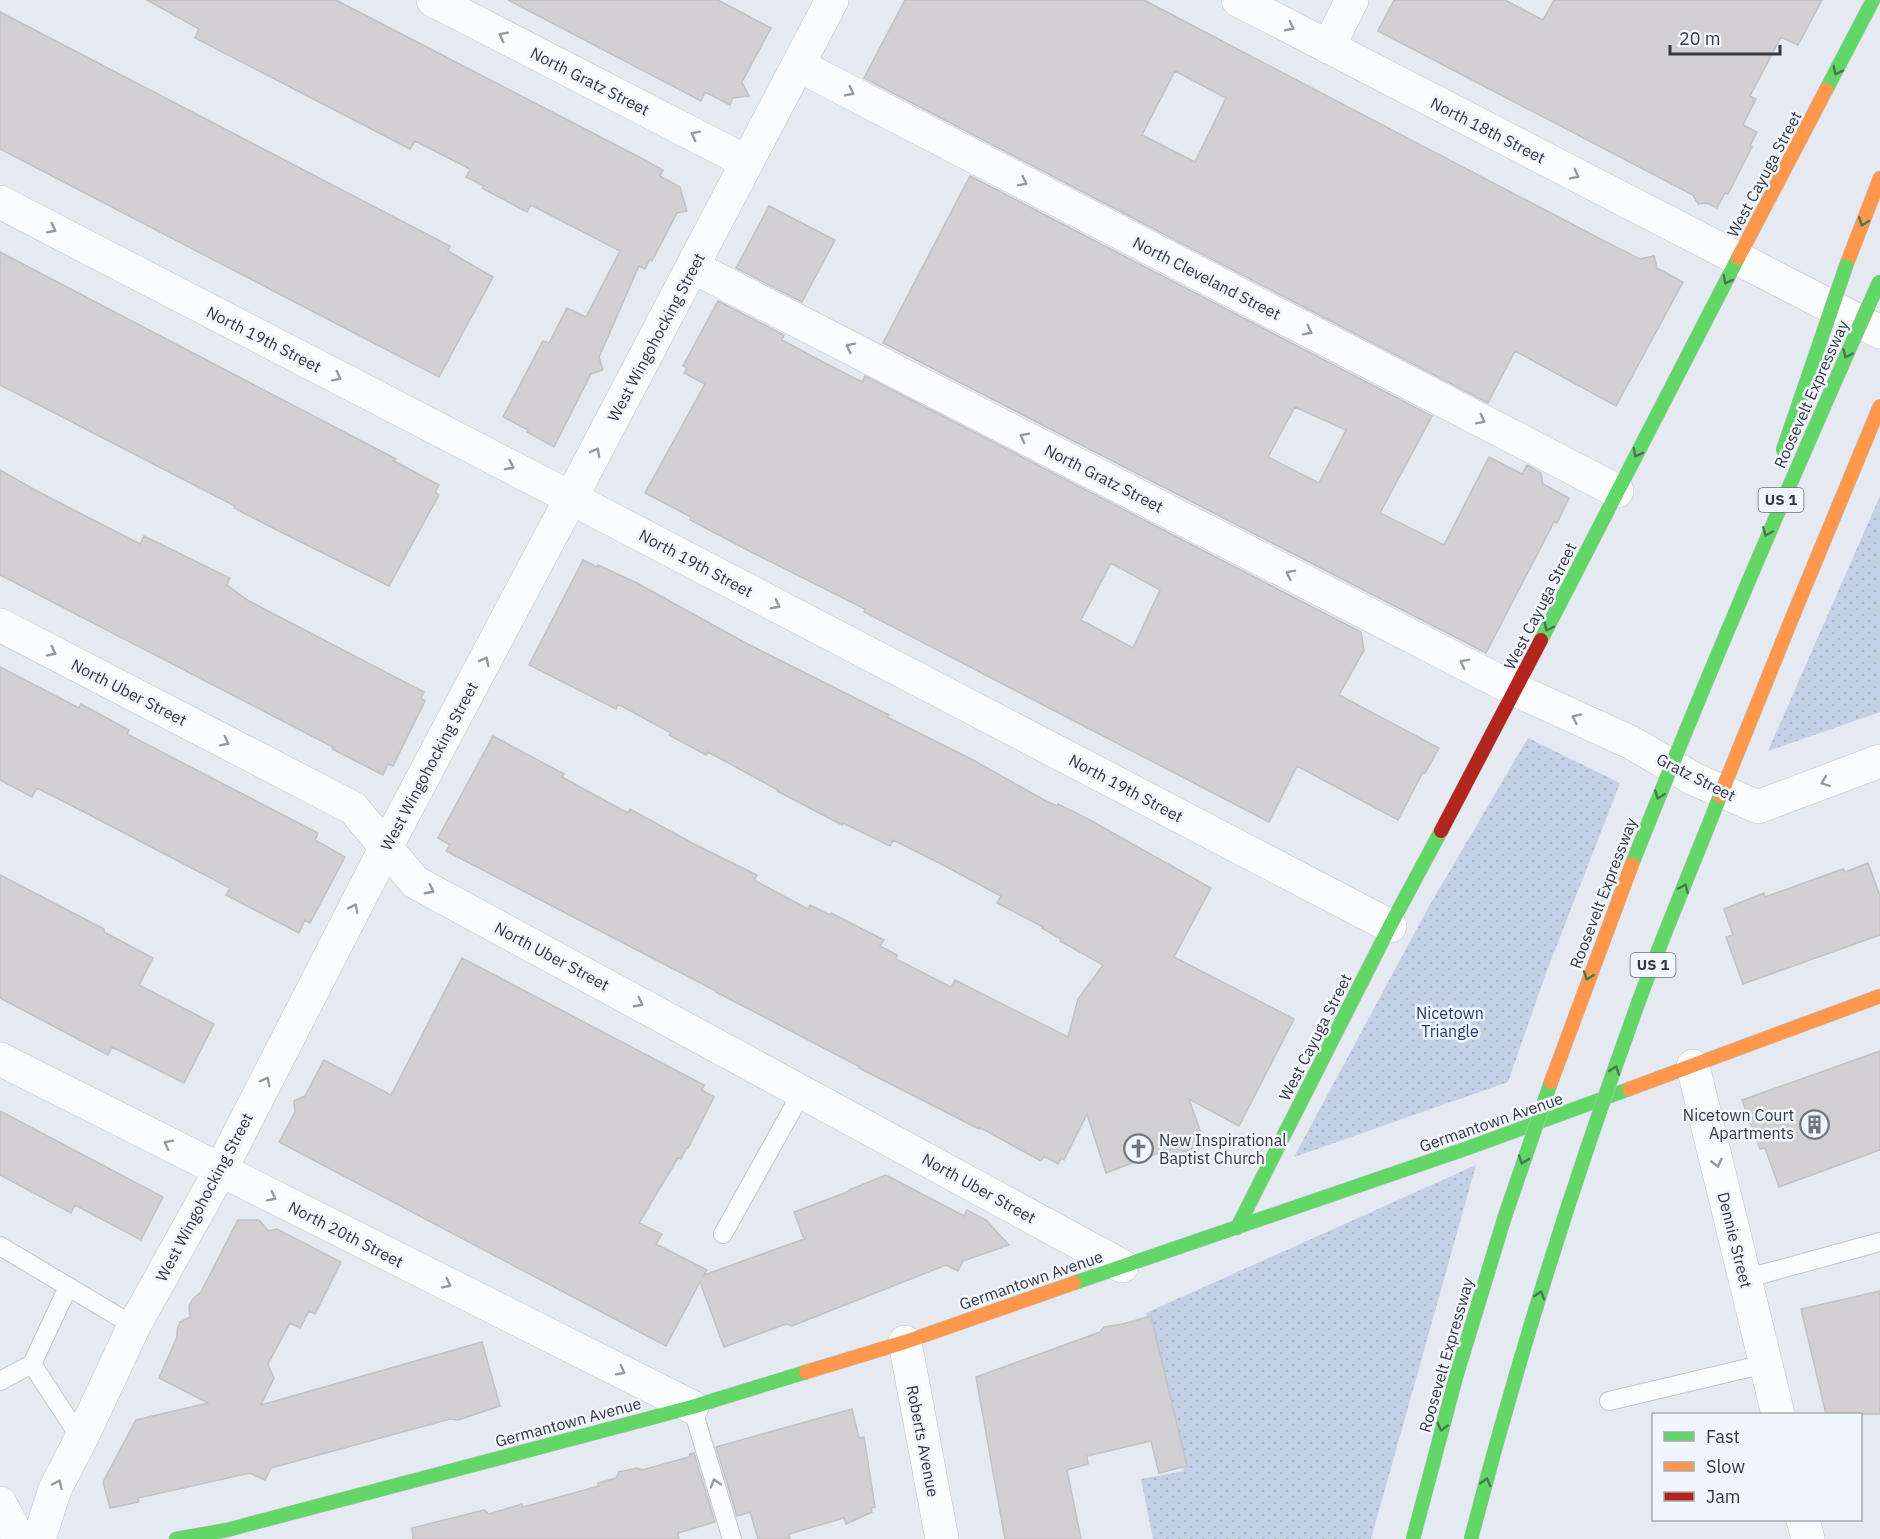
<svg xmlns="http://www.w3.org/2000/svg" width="1880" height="1539" viewBox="0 0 1880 1539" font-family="'IBM Plex Sans',sans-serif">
<defs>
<pattern id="grass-dots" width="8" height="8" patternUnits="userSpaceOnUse" patternTransform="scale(1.5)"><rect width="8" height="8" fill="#c3d0e5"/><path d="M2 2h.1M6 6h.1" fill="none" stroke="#a8b3c6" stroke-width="1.8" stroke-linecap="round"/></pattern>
</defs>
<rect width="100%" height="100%" fill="#e5e9f1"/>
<!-- grass -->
<path fill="url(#grass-dots)" d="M1880 496V712L1768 751Z
M1528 738 1620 783 1546 973 1508 1082 1294 1157 1428 908Z
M1476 1165 1371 1539H1153L1141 1479 1184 1471 1146 1313Z"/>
<!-- building -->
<path fill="#d1cfd2" stroke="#c2c1c4" stroke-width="1.5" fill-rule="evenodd" d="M147 0H336L641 158 663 170 660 176 680 187 687 211 677 213 652 261 650 259 645 269 639 266 599 357 603 370 591 374 554 447 527 432 528 430 503 417 543 341 549 343 567 308 586 317 620 251 531 205 527 212 482 188 484 186 466 177 470 169 415 141 410 149 195 38 199 29Z
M508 0H718L771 28 742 82 749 96 733 98 730 105 705 92 701 101Z
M905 0H1144L1610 244 1640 259 1654 256 1657 268 1683 282 1616 406 1515 351 1488 403 864 78ZM1175 71 1226 98 1195 162 1142 135Z
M1394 0H1505L1543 20 1554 0H1822L1798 45 1781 37 1750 96 1756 99 1743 125 1757 132 1750 146 1752 147 1728 194 1725 193 1717 208 1707 203 1698 204 1693 195 1378 31Z
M0 12 450 246 448 251 493 277 439 377 0 149Z
M970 176 1432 416 1380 513 1444 545 1489 457 1522 474 1527 465 1541 473 1543 484 1569 498 1557 523 1554 522 1486 653 883 343ZM1295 407 1346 430 1319 483 1268 457Z
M769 206 835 240 802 302 736 268Z
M0 252 396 459 394 461 439 485 435 492 439 495 389 586 271 527 234 508 235 506 0 385Z
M718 301 784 335 782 340 823 362 862 382 865 376 1361 632 1364 650 1339 695 1439 748 1425 773 1423 772 1398 820 1297 766 1269 822 864 612 865 609 755 554 690 520 691 517 645 493 705 384 684 373 687 368 683 366ZM1111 563 1160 590 1133 648 1081 620Z
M0 470 35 490 140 544 144 536 230 578 227 585 249 601 424 692 421 698 425 701 393 766 388 764 383 775 332 749 333 747 0 575Z
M583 560 597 567 598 565 637 583 742 641 889 715 887 717 973 760 1044 800 1057 806 1058 804 1088 819 1211 888 1174 957 1294 1019 1239 1126 1189 1099 1205 1144 1172 1156 1169 1149 1106 1173 1087 1114 1064 1160 1061 1158 1058 1164 1044 1156 1041 1161 979 1127V1129L859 1068 860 1067 716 992V991L446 851 450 845 438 838 493 736 564 774 562 777 602 799 628 813 630 809 694 844 757 875 754 880 808 909 810 905 830 915 831 913 884 940 880 946 897 955 896 959 951 987 955 980 1068 1037 1078 999 1103 965 1060 941 1061 939 1042 928 1043 927 997 903 1001 896 943 865 893 840 890 846 843 823 842 825 777 791 778 790 708 752 706 755 669 735 671 733 618 704 616 709 529 665Z
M0 667 79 708 81 704 129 730 127 734 318 833 315 840 345 857 310 923 305 920 299 933 226 895 230 888 86 813 37 788 32 797 0 780Z
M1868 863 1880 896V935L1743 984 1726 937 1733 935 1724 909 1764 893 1765 897 1843 869 1845 872Z
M0 875 104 929V932L153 958 139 985 214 1024 184 1083 112 1047 108 1055 0 998Z
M462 958 704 1085 702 1090 714 1097 688 1148 687 1147 681 1159 678 1158 639 1223 662 1234 656 1244 707 1270 704 1275 804 1239 794 1212 850 1191 849 1190 886 1175 964 1216 967 1210 986 1220 1009 1245 963 1261 958 1271 946 1265 792 1326 786 1324 724 1347 700 1282 666 1346 279 1142 295 1112 294 1101 305 1096 324 1060 391 1095Z
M1880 1051V1150L1779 1187 1765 1148 1760 1149 1742 1100Z
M0 1111 163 1197 141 1240 75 1205 71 1213 0 1175Z
M238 1220H259L268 1231 277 1229 341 1262 315 1314 309 1311 300 1328 290 1323 268 1364 274 1378 261 1405 482 1342 500 1406 458 1420 450 1419 271 1468 265 1480 250 1473 138 1498 139 1502 110 1508 103 1482 136 1420 208 1403 159 1378 177 1337V1330L180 1322 190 1317 189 1306 193 1299 201 1292Z
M1880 1291V1414H1826L1801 1309Z
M1151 1316 1187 1466 1159 1473 1151 1441 1087 1456 1088 1464 1067 1470 1081 1539H1005L976 1377 1100 1332 1104 1327 1123 1324Z
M852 1409 859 1438 864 1437 875 1507 871 1508 872 1512 846 1524 844 1518 789 1534 790 1539H758L750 1512 737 1516 716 1447Z
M694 1453 715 1522 678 1533 679 1539H413L412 1528 484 1510 489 1514 522 1504 523 1507 599 1486 598 1483 616 1478 619 1472 637 1468 642 1470 689 1457 690 1454Z"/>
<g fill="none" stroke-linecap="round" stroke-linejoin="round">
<defs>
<path id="lane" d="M723 1234 802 1092
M0 1246 134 1326
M1744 1279 1880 1242
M32 1364 81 1439
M0 1381 32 1364 68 1287
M1609 1401 1765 1364
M692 1407 732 1539"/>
<path id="street" d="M433 0 747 162
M1238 0 1880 332
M1328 47 1352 0
M798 65 1617 491
M0 202 571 498 1390 926
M693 267 1516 690 1630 742 1694 779 1758 807 1880 761
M0 625 353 808 415 882 1122 1266
M0 1059 692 1407
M1693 1066 1778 1414
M905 1342 942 1539
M0 1503 19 1539
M1803 1520 1808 1539
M39 1539 55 1489 81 1439 134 1326 220 1171 386 847 571 498 832 0"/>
<path id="fast" d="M1826 90 1873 0
M1541 640 1738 258
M1237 1228 1390 926 1441 831
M1074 1283 1468 1148 1629 1089
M176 1539 227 1530 692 1407 806 1372"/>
<path id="slow" d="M1738 258 1826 90
M1846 266 1880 178
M1629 1089 1880 996
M806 1372 905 1342 1074 1283"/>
<path id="jam" d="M1441 831 1541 640"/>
</defs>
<!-- lane casing -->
<use href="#lane" stroke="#c2c5cc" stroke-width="20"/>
<!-- street casing -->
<use href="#street" stroke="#c2c5cc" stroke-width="34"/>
<!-- fast casing -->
<use href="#fast" stroke="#c2c4c9" stroke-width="15"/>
<!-- slow casing -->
<use href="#slow" stroke="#c2c4c9" stroke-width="15"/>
<!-- jam casing -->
<use href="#jam" stroke="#c2c4c9" stroke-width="15"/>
<!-- lane -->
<use href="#lane" stroke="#fbfcfd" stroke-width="18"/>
<!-- street -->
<use href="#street" stroke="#fbfcfd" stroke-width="33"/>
<!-- fast -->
<use href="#fast" stroke="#63d668" stroke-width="14"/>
<!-- slow -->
<use href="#slow" stroke="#ff974d" stroke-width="14"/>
<!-- jam -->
<use href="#jam" stroke="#b3261e" stroke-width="14"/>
<defs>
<path id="fast-bridge" d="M1783 450 1846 266
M1632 864C1710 668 1793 475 1879 282
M1413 1539 1456 1377 1505 1216 1551 1082
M1471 1539C1518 1356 1575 1176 1640 998 1665 930 1694 863 1720 796"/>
<path id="slow-bridge" d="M1720 796 1792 618 1880 406
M1551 1082 1632 864"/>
</defs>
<!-- fast-bridge casing -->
<use href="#fast-bridge" stroke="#c2c4c9" stroke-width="15" stroke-linecap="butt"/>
<!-- slow-bridge casing -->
<use href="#slow-bridge" stroke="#c2c4c9" stroke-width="15" stroke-linecap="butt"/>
<!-- fast-bridge -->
<use href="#fast-bridge" stroke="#63d668" stroke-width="14"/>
<!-- slow-bridge -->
<use href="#slow-bridge" stroke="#ff974d" stroke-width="14"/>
</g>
<!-- one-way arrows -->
<defs><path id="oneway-chevron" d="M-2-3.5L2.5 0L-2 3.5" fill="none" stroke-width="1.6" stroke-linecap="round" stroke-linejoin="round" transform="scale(1.5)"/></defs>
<g stroke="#989a9e">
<use href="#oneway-chevron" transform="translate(1290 27) rotate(28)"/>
<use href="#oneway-chevron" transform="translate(503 36) rotate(-153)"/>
<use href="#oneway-chevron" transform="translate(850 92) rotate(27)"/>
<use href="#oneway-chevron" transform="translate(695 135) rotate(-153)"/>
<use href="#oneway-chevron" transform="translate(1575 175) rotate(27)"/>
<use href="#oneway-chevron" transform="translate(1023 182) rotate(27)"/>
<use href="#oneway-chevron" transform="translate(52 229) rotate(27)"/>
<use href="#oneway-chevron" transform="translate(1308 331) rotate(27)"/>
<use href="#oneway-chevron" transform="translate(850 347) rotate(-153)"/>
<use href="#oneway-chevron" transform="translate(337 377) rotate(27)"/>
<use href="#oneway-chevron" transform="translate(1481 420) rotate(27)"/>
<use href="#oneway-chevron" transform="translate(1024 437) rotate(-153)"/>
<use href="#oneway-chevron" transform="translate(596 452) rotate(-62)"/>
<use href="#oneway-chevron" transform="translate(510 466) rotate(27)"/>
<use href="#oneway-chevron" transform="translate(1290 574) rotate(-153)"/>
<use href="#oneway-chevron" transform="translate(776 605) rotate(28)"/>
<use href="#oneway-chevron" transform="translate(52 652) rotate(27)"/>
<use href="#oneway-chevron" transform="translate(485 661) rotate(-62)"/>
<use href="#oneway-chevron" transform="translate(1464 663) rotate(-153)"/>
<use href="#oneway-chevron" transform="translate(1576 718) rotate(-155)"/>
<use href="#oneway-chevron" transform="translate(225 742) rotate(27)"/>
<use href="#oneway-chevron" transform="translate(1825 782) rotate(159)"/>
<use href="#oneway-chevron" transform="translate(430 890) rotate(28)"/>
<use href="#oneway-chevron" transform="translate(354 908) rotate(-63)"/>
<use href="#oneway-chevron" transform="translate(639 1003) rotate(28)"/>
<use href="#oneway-chevron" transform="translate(266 1081) rotate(-63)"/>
<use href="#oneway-chevron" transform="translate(168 1144) rotate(-153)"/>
<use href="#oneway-chevron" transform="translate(1717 1163) rotate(77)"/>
<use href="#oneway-chevron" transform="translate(272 1197) rotate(27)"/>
<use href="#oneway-chevron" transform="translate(447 1284) rotate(27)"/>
<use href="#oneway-chevron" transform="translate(621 1371) rotate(27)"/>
<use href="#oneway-chevron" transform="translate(715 1483) rotate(-107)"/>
<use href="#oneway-chevron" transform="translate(58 1484) rotate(-65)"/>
</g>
<g stroke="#48784f">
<use href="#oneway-chevron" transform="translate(1837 71) rotate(117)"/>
<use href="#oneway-chevron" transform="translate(1863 222) rotate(111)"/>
<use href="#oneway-chevron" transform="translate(1727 280) rotate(118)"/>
<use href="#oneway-chevron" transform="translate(1847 354) rotate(114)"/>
<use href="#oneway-chevron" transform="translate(1637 453) rotate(118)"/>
<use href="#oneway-chevron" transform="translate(1767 532) rotate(113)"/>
<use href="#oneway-chevron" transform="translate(1548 627) rotate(117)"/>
<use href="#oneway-chevron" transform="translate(1659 795) rotate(111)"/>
<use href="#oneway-chevron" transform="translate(1684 888) rotate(-68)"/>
<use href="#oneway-chevron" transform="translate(1588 976) rotate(110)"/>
<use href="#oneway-chevron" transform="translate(1615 1070) rotate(-70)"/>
<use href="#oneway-chevron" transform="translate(1523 1160) rotate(109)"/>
<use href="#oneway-chevron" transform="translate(1540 1295) rotate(-73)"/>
<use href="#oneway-chevron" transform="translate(1442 1427) rotate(105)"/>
<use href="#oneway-chevron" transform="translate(1486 1482) rotate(-75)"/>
</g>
<!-- icons -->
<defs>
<symbol id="building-ring" viewBox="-11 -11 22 22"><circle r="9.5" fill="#f0f5fe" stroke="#73777d" stroke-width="1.5"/><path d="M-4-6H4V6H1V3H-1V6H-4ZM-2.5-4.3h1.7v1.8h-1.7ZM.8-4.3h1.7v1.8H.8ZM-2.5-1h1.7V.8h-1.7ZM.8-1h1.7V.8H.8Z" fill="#73777d"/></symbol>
<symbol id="church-ring" viewBox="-11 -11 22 22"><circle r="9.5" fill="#f0f5fe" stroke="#73777d" stroke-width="1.5"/><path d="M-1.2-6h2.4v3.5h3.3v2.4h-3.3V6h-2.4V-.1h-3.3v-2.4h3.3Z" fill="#73777d"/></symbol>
</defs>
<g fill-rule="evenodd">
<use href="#building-ring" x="1798" y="1108" width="33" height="33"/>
<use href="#church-ring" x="1122" y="1132" width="33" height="33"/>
</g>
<g text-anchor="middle" stroke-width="5" stroke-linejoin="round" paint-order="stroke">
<!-- shield labels -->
<g fill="#f0f5fe" stroke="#6e7178" stroke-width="1.5">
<rect x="1758.5" y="488" width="45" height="24" rx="4.5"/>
<rect x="1630.5" y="953" width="45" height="24" rx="4.5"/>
</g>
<g font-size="15" font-weight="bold" fill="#36393f">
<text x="1781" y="505">US 1</text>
<text x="1653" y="970">US 1</text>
</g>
<!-- street labels -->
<g font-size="16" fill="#36393f" stroke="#f0f5fe">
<text transform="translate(590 81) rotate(27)" y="6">North Gratz Street</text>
<text transform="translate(1488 130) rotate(27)" y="6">North 18th Street</text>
<text transform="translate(1764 174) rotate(-62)" y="6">West Cayuga Street</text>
<text transform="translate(1207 278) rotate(27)" y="6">North Cleveland Street</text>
<text transform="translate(656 337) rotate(-62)" y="6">West Wingohocking Street</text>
<text transform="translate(264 339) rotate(27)" y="6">North 19th Street</text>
<text transform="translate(1811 394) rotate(-66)" y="6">Roosevelt Expressway</text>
<text transform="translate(1104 478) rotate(27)" y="6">North Gratz Street</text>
<text transform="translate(696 563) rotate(28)" y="6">North 19th Street</text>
<text transform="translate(1540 606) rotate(-63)" y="6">West Cayuga Street</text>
<text transform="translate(129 692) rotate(27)" y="6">North Uber Street</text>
<text transform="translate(429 766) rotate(-62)" y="6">West Wingohocking Street</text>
<text transform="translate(1696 777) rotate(27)" y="6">Gratz Street</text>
<text transform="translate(1126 788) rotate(28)" y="6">North 19th Street</text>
<text transform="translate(1603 893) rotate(-69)" y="6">Roosevelt Expressway</text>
<text transform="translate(552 956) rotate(28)" y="6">North Uber Street</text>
<text transform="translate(1315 1037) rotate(-63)" y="6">West Cayuga Street</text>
<text transform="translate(1491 1122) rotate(-19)" y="6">Germantown Avenue</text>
<text transform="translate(979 1188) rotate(29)" y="6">North Uber Street</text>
<text transform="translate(204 1197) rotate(-62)" y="6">West Wingohocking Street</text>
<text transform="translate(346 1234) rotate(27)" y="6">North 20th Street</text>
<text transform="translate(1735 1240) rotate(76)" y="6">Dennie Street</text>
<text transform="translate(1031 1280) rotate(-19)" y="6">Germantown Avenue</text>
<text transform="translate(1446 1355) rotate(-74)" y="6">Roosevelt Expressway</text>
<text transform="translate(568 1422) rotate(-15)" y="6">Germantown Avenue</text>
<text transform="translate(923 1441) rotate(79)" y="6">Roberts Avenue</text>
</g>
<!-- park labels -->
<g font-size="16" fill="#213c72" stroke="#f0f5fe">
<text x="1450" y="1019">Nicetown<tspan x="1450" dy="18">Triangle</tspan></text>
</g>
<!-- poi labels -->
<g font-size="16" fill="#36393f" stroke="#f0f5fe" text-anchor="end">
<text x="1794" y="1121">Nicetown Court<tspan x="1794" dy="18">Apartments</tspan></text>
<text x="1159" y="1146" text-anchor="start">New Inspirational<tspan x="1159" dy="18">Baptist Church</tspan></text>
</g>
</g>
<!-- legend -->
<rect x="1652" y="1413" width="210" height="108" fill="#f0f5fe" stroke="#a6aab2" stroke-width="1.5"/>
<rect x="1664" y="1432" width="30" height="9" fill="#63d668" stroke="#a6aab2" stroke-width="1.5"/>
<text x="1706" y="1443" font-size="18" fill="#36393f">Fast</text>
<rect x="1664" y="1462" width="30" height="9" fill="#ff974d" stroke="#a6aab2" stroke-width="1.5"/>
<text x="1706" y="1473" font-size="18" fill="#36393f">Slow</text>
<rect x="1664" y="1492" width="30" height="9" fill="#b3261e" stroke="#a6aab2" stroke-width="1.5"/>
<text x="1706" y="1503" font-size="18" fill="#36393f">Jam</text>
<!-- scale -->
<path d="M1670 45v9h110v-9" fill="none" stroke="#36393f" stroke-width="3"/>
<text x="1679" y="45" font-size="18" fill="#36393f" stroke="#f0f5fe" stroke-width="4.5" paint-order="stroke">20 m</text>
</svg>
